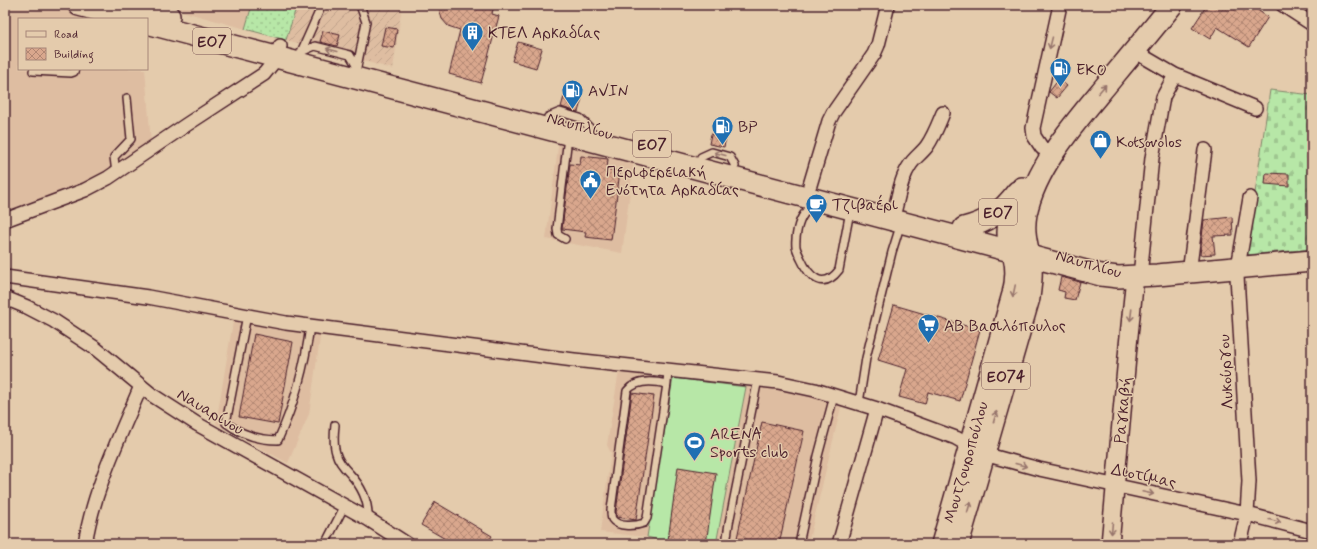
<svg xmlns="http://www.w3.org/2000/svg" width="1317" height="549" viewBox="0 0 1317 549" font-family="Mynerve,sans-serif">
<defs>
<pattern id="industrial-furrows" width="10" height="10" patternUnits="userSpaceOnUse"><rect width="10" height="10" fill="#debda1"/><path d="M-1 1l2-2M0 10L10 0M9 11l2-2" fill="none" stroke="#c0a28b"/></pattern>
<pattern id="grass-dots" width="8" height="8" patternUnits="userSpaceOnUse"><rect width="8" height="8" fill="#b7e7a7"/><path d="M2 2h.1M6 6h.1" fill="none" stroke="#9fc690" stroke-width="1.8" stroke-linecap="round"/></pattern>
<pattern id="cemetery-stones" width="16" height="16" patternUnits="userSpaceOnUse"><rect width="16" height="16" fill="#b7e7a7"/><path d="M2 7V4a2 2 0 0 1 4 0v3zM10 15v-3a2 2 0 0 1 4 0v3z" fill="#9fc690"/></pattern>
<pattern id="building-cross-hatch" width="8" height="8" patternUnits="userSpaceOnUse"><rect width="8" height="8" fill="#d9a78d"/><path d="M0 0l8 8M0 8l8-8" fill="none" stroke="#b28773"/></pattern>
</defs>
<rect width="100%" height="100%" fill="#e4cbac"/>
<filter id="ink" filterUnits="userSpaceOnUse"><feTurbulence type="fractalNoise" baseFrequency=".025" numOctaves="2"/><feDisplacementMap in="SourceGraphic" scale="8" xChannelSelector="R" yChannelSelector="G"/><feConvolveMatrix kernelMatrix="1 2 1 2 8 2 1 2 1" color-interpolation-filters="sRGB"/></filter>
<g filter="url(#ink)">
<!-- built -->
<path fill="#debda1" d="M5 5H126L123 19H19V69H145L151 143 104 173 85 183 57 194 5 211Z
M159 5H252L246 29Z
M559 140 634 160 622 253 546 239Z
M234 316 321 331 309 414 288 463 216 424Z
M619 371 673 378 647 537 600 532 611 453 607 445Z
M750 385 792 390 842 403 808 544H716L746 387Z"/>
<!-- industrial -->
<path fill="url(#industrial-furrows)" d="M297 5H402L393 69 286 40Z"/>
<!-- grass -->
<path fill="url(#grass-dots)" stroke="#808369" d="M252 5H297L286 40 245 29Z"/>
<!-- cemetery -->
<path fill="url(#cemetery-stones)" stroke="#808369" d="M1270 90 1312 95V249L1246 255Z"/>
<!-- pitch -->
<path fill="#b7e7a7" stroke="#808369" d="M673 378 746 387 716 544H674L647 537Z"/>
<!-- building -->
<path fill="url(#building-cross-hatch)" stroke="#4a1f2b" d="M438 5H494L492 14 499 16 481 83 449 74 460 30 448 26 442 19Z
M1207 5H1250L1268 17 1249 47 1217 27 1210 39 1192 28Z
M385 27 397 29 394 48 381 46Z
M323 31 340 35 337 46 320 42Z
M518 42 542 49 536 68 512 61Z
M1059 79 1067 86 1057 98 1049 92Z
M565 93 582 98 578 112 561 107Z
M711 134 726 137 724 147 709 144Z
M581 156 608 159 607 169 620 171 611 240 585 237 586 232 562 229 570 164 580 165Z
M1266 173 1289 174V186L1265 184Z
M1232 217 1233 235 1213 236 1215 254 1200 255 1204 220Z
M1061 277 1080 282 1075 300 1064 298 1065 292 1058 290Z
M894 305 980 330 960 401 928 392 925 404 899 397 907 369 878 360Z
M254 334 293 342 278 424 239 417Z
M632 393 654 396 636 520 617 517 616 512Z
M762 422 804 431 779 544H763L737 538Z
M678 467 716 473 706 544H695L668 540Z
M435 502 492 536 487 544H454L421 525Z"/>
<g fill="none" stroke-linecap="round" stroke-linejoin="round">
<defs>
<path id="service" d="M301 52 315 46 350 55 357 67
M301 52 322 5
M357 67 366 22 360 5
M33 71 71 73 74 72 75 69
M548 117 560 112 580 118 589 127
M701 157 712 152 730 157 735 166
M116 173 114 157 131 139 127 98
M811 200C809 206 808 209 804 214 798 222 795 237 796 247 797 251 799 255 801 259 809 277 823 291 839 270L850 211
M565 239 558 235 557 229 568 137
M247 315 226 423C242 435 259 440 278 440 295 403 305 366 310 326
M667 384C654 381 636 379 627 391L611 510C611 513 611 517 612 519 618 528 636 526 644 523L647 518 667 384 668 370
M859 403 866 358 892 252 901 223
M335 425C334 434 333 444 336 453 338 461 344 468 350 474 362 487 369 501 368 519
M325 544 344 507
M728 544 727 537 729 523 758 379
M799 544 818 456 834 396"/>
<path id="minor" d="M1283 5 1312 24
M1134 51 1175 75 1255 108
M1042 148 1034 136 1033 128 1060 5
M810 185 829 121 833 113 874 54 878 45 888 5
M895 209C899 194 901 178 910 165 914 158 922 153 927 146 934 136 938 125 943 113
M5 220 85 190 108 178 186 125 264 74 277 58 280 46
M1189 273 1205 150
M1140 276 1152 158 1163 97 1175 75
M5 277 148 297 286 323 574 360 778 382 815 390 877 409 956 438 984 454 1039 469 1247 514 1312 531
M5 298 27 307 54 321 95 348 152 395 197 424 368 519 407 544
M85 544C93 491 120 436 141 386
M839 544 877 409
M1240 544 1247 514 1249 481 1237 276 1238 267 1250 198"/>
<path id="tertiary" d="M1110 544 1128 346 1135 276"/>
<path id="primary" d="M79 5 131 19
M127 5 169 16
M147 23 1101 275 1118 277 1157 275 1312 261
M964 228C988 222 1002 212 1017 192
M942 544 1013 294C1016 282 1017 269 1014 257 1012 249 1008 241 1008 233 1008 218 1016 202 1022 188
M958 544 1029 298C1030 288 1032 278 1031 268 1029 248 1022 235 1026 214 1036 164 1081 116 1112 78 1132 54 1152 30 1172 5"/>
</defs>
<!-- service casing -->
<use href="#service" stroke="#4a1f2b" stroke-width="10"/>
<!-- minor casing -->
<use href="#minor" stroke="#4a1f2b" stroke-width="16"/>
<!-- tertiary casing -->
<use href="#tertiary" stroke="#4a1f2b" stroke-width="20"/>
<!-- primary casing -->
<use href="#primary" stroke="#4a1f2b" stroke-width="24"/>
<!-- service -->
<use href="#service" stroke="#e4cbac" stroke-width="7"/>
<!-- minor -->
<use href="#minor" stroke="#e4cbac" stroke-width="13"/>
<!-- tertiary -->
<use href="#tertiary" stroke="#e4cbac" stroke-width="17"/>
<!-- primary -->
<use href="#primary" stroke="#e4cbac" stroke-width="21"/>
</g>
<!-- one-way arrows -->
<defs><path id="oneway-shaft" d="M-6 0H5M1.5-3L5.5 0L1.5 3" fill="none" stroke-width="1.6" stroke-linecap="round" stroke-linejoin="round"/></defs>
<g stroke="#97756c">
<use href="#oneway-shaft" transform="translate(1051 43) rotate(104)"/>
<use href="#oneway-shaft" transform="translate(332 50) rotate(-165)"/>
<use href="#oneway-shaft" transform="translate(1102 89) rotate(-49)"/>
<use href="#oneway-shaft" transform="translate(720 154) rotate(-165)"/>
<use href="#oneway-shaft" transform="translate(1014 291) rotate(102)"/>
<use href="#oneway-shaft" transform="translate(1131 315) rotate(97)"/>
<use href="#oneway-shaft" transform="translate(995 417) rotate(-74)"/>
<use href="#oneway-shaft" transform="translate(1021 465) rotate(15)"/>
<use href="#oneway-shaft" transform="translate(1148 493) rotate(12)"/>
<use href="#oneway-shaft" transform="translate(969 507) rotate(-74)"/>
<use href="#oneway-shaft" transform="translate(1275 521) rotate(14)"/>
<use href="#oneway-shaft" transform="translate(1112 528) rotate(95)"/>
</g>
</g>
<!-- icons -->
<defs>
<symbol id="building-pin" viewBox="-11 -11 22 30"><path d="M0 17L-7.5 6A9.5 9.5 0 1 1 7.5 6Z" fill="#1f6fb2" stroke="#e4cbac"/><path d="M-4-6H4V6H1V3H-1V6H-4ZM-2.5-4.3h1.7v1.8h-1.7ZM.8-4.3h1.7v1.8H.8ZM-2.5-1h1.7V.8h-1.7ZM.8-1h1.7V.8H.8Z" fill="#fff"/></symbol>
<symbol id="fuel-pin" viewBox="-11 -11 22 30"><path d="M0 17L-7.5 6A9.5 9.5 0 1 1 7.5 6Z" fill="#1f6fb2" stroke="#e4cbac"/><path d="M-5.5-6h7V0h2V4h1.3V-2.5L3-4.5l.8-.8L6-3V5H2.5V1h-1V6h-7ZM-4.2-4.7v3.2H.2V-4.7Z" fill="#fff"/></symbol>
<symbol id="shop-pin" viewBox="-11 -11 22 30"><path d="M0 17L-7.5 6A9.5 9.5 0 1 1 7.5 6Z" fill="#1f6fb2" stroke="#e4cbac"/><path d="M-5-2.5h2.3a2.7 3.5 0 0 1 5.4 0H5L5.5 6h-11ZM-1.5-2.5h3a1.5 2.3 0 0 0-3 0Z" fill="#fff"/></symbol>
<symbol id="civic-pin" viewBox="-11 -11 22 30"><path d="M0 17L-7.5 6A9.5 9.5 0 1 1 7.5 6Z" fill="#1f6fb2" stroke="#e4cbac"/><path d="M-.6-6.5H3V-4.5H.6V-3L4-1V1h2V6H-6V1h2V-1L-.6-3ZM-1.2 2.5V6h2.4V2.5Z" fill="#fff"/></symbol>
<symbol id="cafe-pin" viewBox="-11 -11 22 30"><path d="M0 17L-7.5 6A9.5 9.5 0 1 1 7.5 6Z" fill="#1f6fb2" stroke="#e4cbac"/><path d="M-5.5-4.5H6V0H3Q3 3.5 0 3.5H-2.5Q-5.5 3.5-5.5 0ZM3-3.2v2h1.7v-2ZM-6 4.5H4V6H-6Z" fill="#fff"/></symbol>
<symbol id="supermarket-pin" viewBox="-11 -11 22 30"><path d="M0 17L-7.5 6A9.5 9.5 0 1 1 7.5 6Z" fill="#1f6fb2" stroke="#e4cbac"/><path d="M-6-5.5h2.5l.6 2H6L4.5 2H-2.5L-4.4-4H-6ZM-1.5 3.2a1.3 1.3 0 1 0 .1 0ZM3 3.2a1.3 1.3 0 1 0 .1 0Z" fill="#fff"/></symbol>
<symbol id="stadium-pin" viewBox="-11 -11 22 30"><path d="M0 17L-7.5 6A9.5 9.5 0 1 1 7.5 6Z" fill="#1f6fb2" stroke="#e4cbac"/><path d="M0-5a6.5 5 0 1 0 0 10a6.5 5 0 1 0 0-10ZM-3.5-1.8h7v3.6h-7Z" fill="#fff"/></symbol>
</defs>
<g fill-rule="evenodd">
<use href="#building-pin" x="460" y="20" width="25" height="34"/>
<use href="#fuel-pin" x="1048" y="56" width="25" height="34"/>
<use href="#fuel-pin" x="560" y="78" width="25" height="34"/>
<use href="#fuel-pin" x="710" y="114" width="25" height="34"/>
<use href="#shop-pin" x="1088" y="128" width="25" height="34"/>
<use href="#civic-pin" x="578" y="168" width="25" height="34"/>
<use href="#cafe-pin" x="804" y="192" width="25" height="34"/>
<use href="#supermarket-pin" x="916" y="312" width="25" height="34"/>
<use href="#stadium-pin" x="682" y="430" width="25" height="34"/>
</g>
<g text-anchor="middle" stroke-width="3" stroke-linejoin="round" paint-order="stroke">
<!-- shield labels -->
<g fill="#e4cbac" stroke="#785352" stroke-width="1">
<rect x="193" y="28" width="38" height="26" rx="3"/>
<rect x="633" y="131" width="38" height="26" rx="3"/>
<rect x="979" y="199" width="38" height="26" rx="3"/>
<rect x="982" y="363" width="48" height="26" rx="3"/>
</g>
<g font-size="15" font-weight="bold" fill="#4a1f2b">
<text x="212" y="46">ΕΟ7</text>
<text x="652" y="149">ΕΟ7</text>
<text x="998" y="217">ΕΟ7</text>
<text x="1006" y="381">ΕΟ74</text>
</g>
<!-- poi labels -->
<g font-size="16" fill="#4a1f2b" stroke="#e4cbac" text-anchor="start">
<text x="488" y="38">ΚΤΕΛ Αρκαδίας</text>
<text x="1076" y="75">EKO</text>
<text x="588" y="96">AVIN</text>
<text x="738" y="132">BP</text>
<text x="1116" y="147">Kotsovolos</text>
<text x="606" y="177">Περιφερειακή<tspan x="606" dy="18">Ενότητα Αρκαδίας</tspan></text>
<text x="832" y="210">Τζιβαέρι</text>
<text x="944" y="331">ΑΒ Βασιλόπουλος</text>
<text x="710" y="439">ARENA<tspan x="710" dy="18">Sports club</tspan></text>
</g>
<!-- street labels -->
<g font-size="16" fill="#4a1f2b" stroke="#e4cbac">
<text transform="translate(580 125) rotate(15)" y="6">Ναυπλίου</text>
<text transform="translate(1089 263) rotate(16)" y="6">Ναυπλίου</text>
<text transform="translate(1225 372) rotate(-93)" y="6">Λυκούργου</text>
<text transform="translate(1122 410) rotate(-85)" y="6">Ραγκαβή</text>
<text transform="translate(211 411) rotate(31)" y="6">Ναυαρίνου</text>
<text transform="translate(965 462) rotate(-74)" y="6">Μουτζουροπούλου</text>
<text transform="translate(1144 475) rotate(12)" y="6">Διοτίμας</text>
</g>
</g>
<!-- margin -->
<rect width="1317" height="549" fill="none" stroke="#e4cbac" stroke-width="20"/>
<rect x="10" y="10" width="1297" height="529" fill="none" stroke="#4a1f2b" stroke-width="1.5" filter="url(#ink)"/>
<!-- legend -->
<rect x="18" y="18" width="130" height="52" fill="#e4cbac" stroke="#a68678"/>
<rect x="26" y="31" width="20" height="6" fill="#e4cbac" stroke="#a68678"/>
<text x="54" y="38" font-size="12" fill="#4a1f2b">Road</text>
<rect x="26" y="48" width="20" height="12" fill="url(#building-cross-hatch)" stroke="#a68678"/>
<text x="54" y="58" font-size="12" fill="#4a1f2b">Building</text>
</svg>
